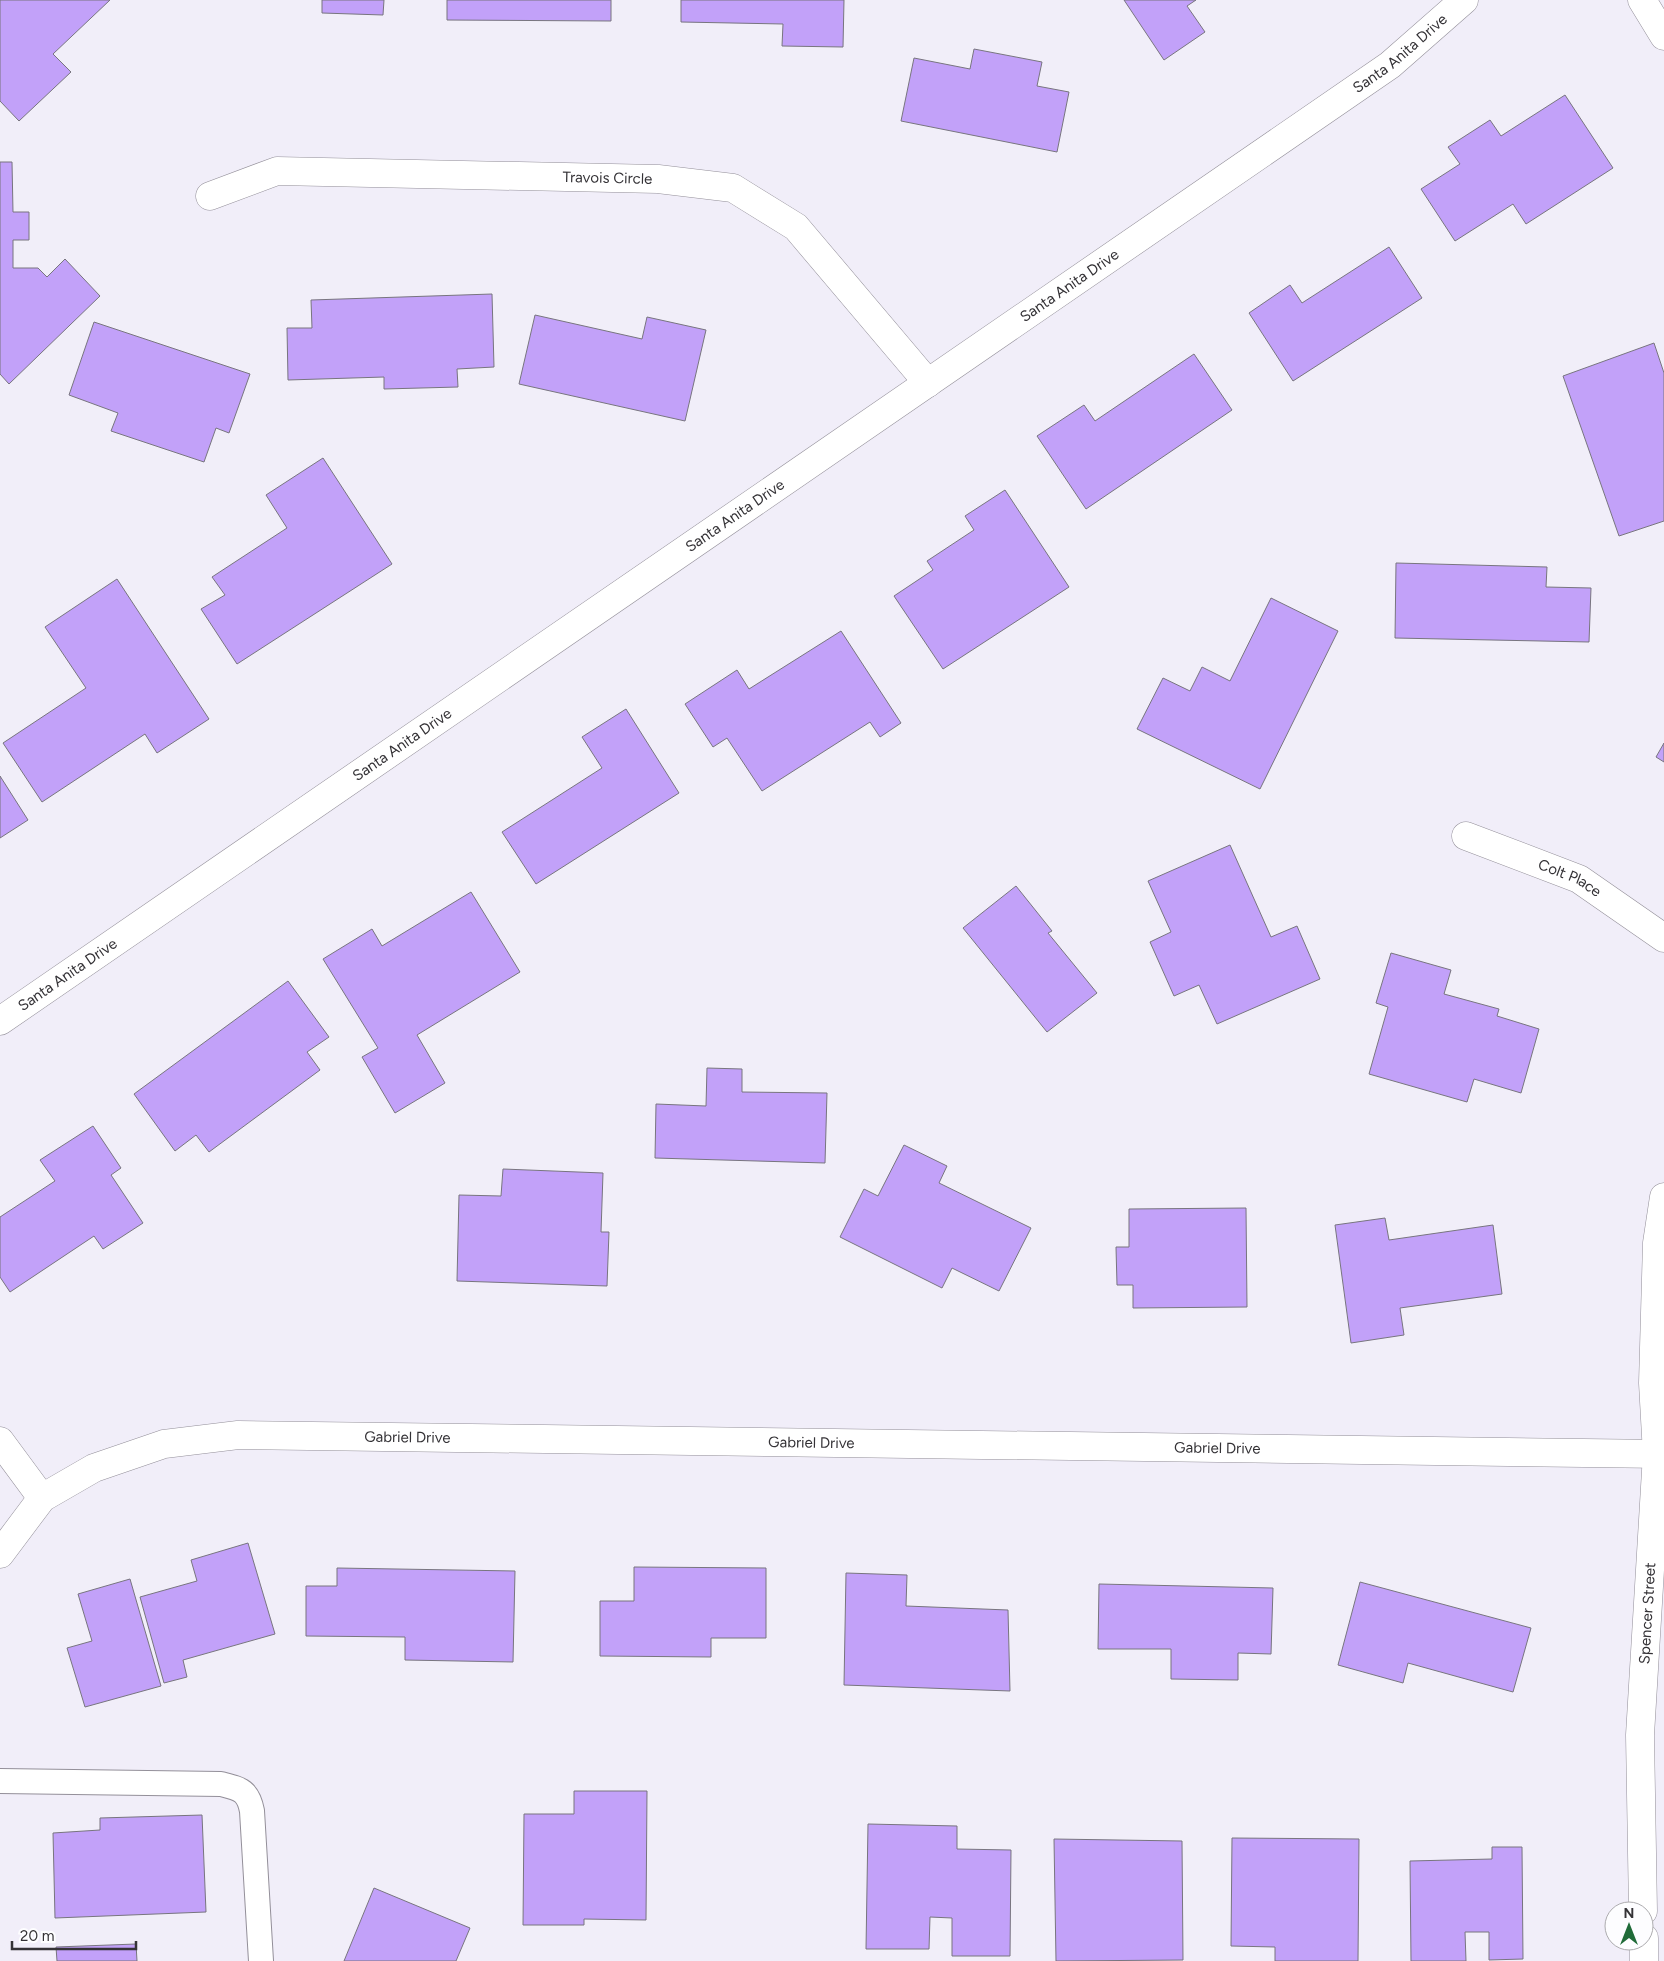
<svg xmlns="http://www.w3.org/2000/svg" width="1664" height="1961" viewBox="0 0 1664 1961" font-family="Figtree,sans-serif">
<rect width="100%" height="100%" fill="#f1eef9"/>
<!-- building -->
<path fill="#c2a1f9" stroke="#78757f" d="M0 0H110L53 54 71 72 19 121 0 101Z
M322 0H384L383 15 322 13Z
M447 0H611V21L447 20Z
M681 0H844L843 47 782 46 783 24 681 22Z
M1124 0H1196L1187 6 1205 32 1164 60Z
M974 49 1042 62 1037 86 1069 92 1057 152 901 121 914 58 970 69Z
M1565 95 1613 168 1526 224 1513 204 1455 241 1421 189 1460 164 1448 147 1490 120 1501 136Z
M0 162H12L13 212H29V240H13V268H38L47 277 65 259 100 296 9 384 0 374Z
M1389 247 1422 298 1293 381 1249 313 1290 285 1302 303Z
M492 294 494 367 457 369 458 387 384 389V377L288 380 287 328H312L311 300Z
M535 315 642 339 647 317 706 330 685 421 519 384Z
M94 322 250 374 229 433 216 428 204 462 111 431 118 413 69 395Z
M1654 343 1664 373V521L1619 536 1563 376Z
M1194 354 1232 410 1086 509 1037 436 1084 405 1095 421Z
M323 458 392 564 237 664 201 609 225 595 212 577 287 528 266 495Z
M1005 490 1069 587 943 669 894 596 933 570 927 561 974 530 965 516Z
M1396 563 1547 567 1546 587 1591 588 1589 642 1395 638Z
M117 579 209 719 157 753 145 734 42 802 3 743 86 688 45 627Z
M1271 598 1338 631 1260 789 1137 729 1163 678 1190 691 1202 667 1230 681Z
M841 631 901 723 880 737 870 722 762 791 727 738 713 747 685 704 737 670 749 689Z
M626 709 679 793 536 884 502 832 602 768 582 737Z
M1664 743V762L1656 757Z
M0 776 28 820 0 838Z
M1230 845 1271 937 1297 926 1320 979 1217 1024 1199 985 1174 996 1150 942 1171 932 1148 881Z
M1016 886 1052 931 1048 933 1097 993 1047 1032 963 928Z
M471 892 520 972 417 1035 445 1083 395 1113 362 1057 378 1048 323 959 372 929 382 946Z
M1391 953 1451 970 1444 994 1499 1009 1497 1016 1539 1029 1521 1093 1474 1079 1467 1102 1369 1074 1388 1007 1376 1003Z
M288 981 329 1037 307 1052 320 1070 209 1152 196 1135 175 1151 134 1094Z
M707 1068 742 1069V1092L827 1093 825 1163 655 1158 656 1104 706 1106Z
M93 1126 121 1168 111 1175 143 1223 103 1249 94 1236 10 1292 0 1277V1217L55 1181 40 1160Z
M904 1145 947 1166 939 1183 1031 1228 999 1291 952 1268 942 1288 840 1237 864 1189 878 1196Z
M503 1169 603 1173 601 1232H609L607 1286 457 1281 459 1195 501 1196Z
M1246 1208 1247 1307 1133 1308V1285H1117L1116 1247H1129V1209Z
M1385 1218 1389 1240 1493 1225 1502 1294 1400 1308 1404 1335 1351 1343 1335 1225Z
M248 1543 275 1634 183 1660 187 1677 164 1683 140 1597 197 1581 191 1560Z
M634 1567 766 1568V1638H711V1657L600 1656V1601H634Z
M337 1568 515 1571 513 1662 405 1660V1637L306 1636V1586H337Z
M846 1573 907 1575 906 1606 1008 1610 1010 1691 844 1685Z
M130 1579 161 1686 85 1707 67 1648 92 1641 78 1594Z
M1360 1582 1531 1628 1513 1692 1408 1663 1403 1683 1338 1665Z
M1099 1584 1273 1588 1271 1654 1238 1653V1680L1171 1679V1649H1098Z
M574 1791H647L646 1920 584 1919V1925H523L524 1814H574Z
M202 1815 206 1912 55 1918 53 1833 100 1830V1818Z
M868 1824 957 1826V1849L1011 1850 1010 1956H952V1918L930 1917 929 1949H866Z
M1232 1838 1359 1839 1358 1961H1275V1947L1231 1946Z
M1054 1839 1182 1841 1183 1960 1056 1961Z
M1492 1847H1522L1523 1959 1489 1960V1932H1465L1466 1961H1411L1410 1861 1492 1859Z
M374 1888 470 1928 456 1961H344Z
M136 1944 137 1961H57L56 1947Z"/>
<g fill="none" stroke-linecap="round" stroke-linejoin="round">
<defs>
<path id="lane" d="M0 1781 221 1784C240 1789 248 1790 252 1811L261 1961"/>
<g id="street">
<path id="s1" d="M210 196 277 171 658 179 733 188 796 227 928 383"/>
<path id="s2" d="M1466 836 1579 879 1664 938"/>
<path id="s3" d="M0 1021 1390 65 1464 0"/>
<path d="M0 1441 42 1498"/>
<path id="s4" d="M0 1554 42 1498 94 1468 164 1444 238 1435 1664 1454"/>
</g>
<g id="secondary">
<path d="M1642 0 1664 36"/>
<path id="s5" d="M1643 1911 1640 1735 1657 1454 1653 1383 1657 1243 1664 1197"/>
<path d="M1644 1938V1961"/>
</g>
</defs>
<!-- lane casing -->
<use href="#lane" stroke="#938f99" stroke-width="26"/>
<!-- street casing -->
<use href="#street" stroke="#938f99" stroke-width="29"/>
<!-- secondary casing -->
<use href="#secondary" stroke="#938f99" stroke-width="29"/>
<!-- lane -->
<use href="#lane" stroke="#fff" stroke-width="24"/>
<!-- street -->
<use href="#street" stroke="#fff" stroke-width="28"/>
<!-- secondary -->
<use href="#secondary" stroke="#fff" stroke-width="28"/>
</g>
<g text-anchor="middle" stroke-width="4" stroke-linejoin="round" paint-order="stroke">
<!-- street labels -->
<g font-size="15" fill="#343236" stroke="#fdfdff">
<text dy="5" stroke="none"><textPath href="#s3" startOffset="1702">Santa Anita Drive</textPath></text>
<text dy="5" stroke="none"><textPath href="#s1" startOffset="402">Travois Circle</textPath></text>
<text dy="5" stroke="none"><textPath href="#s3" startOffset="1298">Santa Anita Drive</textPath></text>
<text dy="5" stroke="none"><textPath href="#s3" startOffset="892">Santa Anita Drive</textPath></text>
<text dy="5" stroke="none"><textPath href="#s3" startOffset="488">Santa Anita Drive</textPath></text>
<text dy="5" stroke="none"><textPath href="#s2" startOffset="112">Colt Place</textPath></text>
<text dy="5" stroke="none"><textPath href="#s3" startOffset="82">Santa Anita Drive</textPath></text>
<text dy="5" stroke="none"><textPath href="#s4" startOffset="448">Gabriel Drive</textPath></text>
<text dy="5" stroke="none"><textPath href="#s4" startOffset="852">Gabriel Drive</textPath></text>
<text dy="5" stroke="none"><textPath href="#s4" startOffset="1258">Gabriel Drive</textPath></text>
<text dy="5" stroke="none"><textPath href="#s5" startOffset="298">Spencer Street</textPath></text>
</g>
</g>
<!-- north arrow -->
<g transform="translate(1629 1926)"><circle r="24" fill="#fdfdff" stroke="#adacaf"/>
<path d="M0-4L9 19L0 12L-9 19Z" fill="#206b39"/>
<text y="-8" font-size="14" font-weight="bold" text-anchor="middle" fill="#343236">N</text>
</g>
<!-- scale -->
<path d="M12 1941v8h124v-8" fill="none" stroke="#343236" stroke-width="2.5"/>
<text x="20" y="1941" font-size="15" fill="#343236" stroke="#fdfdff" stroke-width="4" paint-order="stroke">20 m</text>
</svg>
